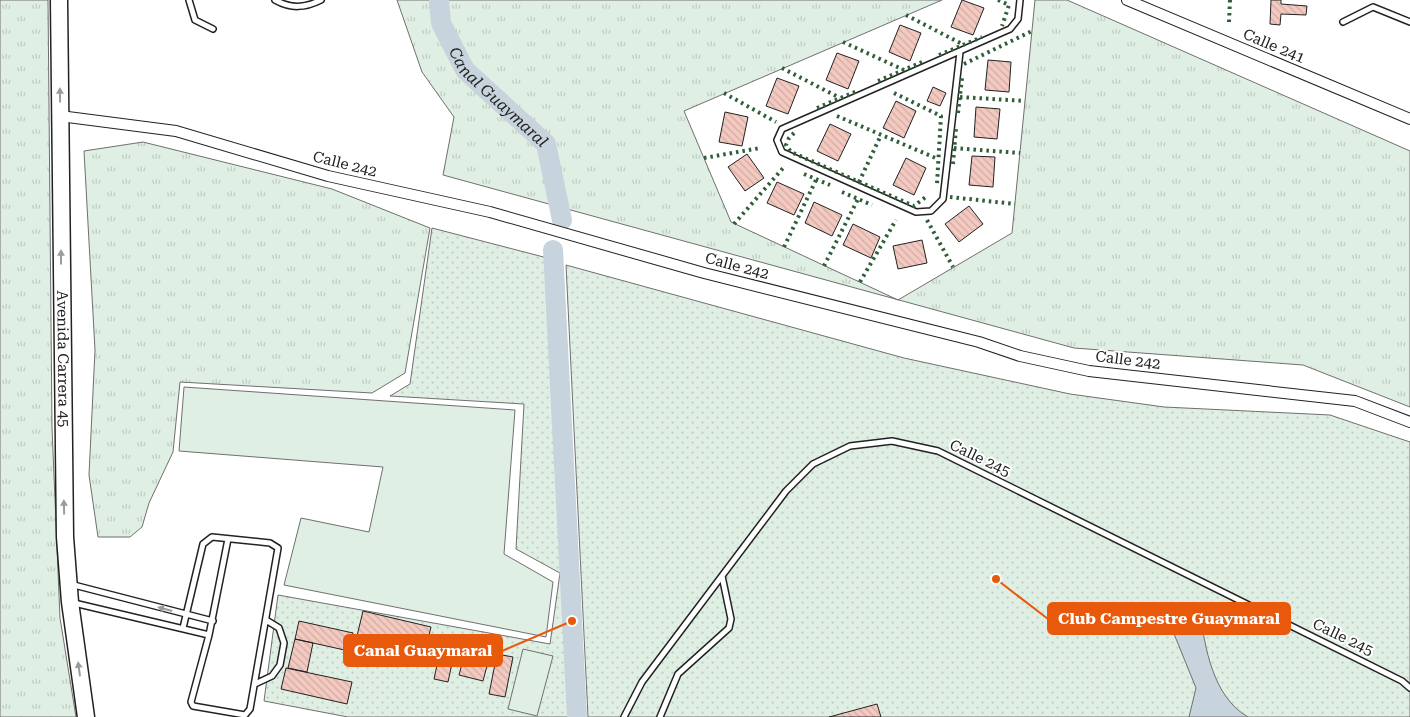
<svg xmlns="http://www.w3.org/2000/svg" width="1410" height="717" viewBox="0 0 1410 717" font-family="'Roboto Serif',serif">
<defs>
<pattern id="grass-tufts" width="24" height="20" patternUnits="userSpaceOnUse" patternTransform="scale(1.25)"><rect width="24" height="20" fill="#e0efe3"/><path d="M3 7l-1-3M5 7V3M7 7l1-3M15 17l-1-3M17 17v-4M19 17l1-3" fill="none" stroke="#c0cdc2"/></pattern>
<pattern id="park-dots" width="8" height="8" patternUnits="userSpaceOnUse" patternTransform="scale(1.25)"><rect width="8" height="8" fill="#e0efe3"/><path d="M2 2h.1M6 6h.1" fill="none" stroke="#c0cdc2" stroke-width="1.8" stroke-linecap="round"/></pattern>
<pattern id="building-back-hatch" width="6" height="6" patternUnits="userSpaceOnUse" patternTransform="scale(1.25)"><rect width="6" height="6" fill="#f3c9c0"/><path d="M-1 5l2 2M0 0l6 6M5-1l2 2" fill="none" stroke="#d0aca5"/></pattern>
</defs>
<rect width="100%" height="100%" fill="#fff"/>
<!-- grass -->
<path fill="url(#grass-tufts)" stroke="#6f6f6f" d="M0 0H48L52 428 60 618 76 717H0Z
M397 0H942L684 111 731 222 898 300 1012 233 1035 0H1067L1410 151V407L1303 365 1074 348 443 175 454 117 422 72Z
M143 142 332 189 430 228 405 373 372 393 180 382 173 452 149 503 142 527 130 537H98L89 475 95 350 84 151Z"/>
<!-- park -->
<path fill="url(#park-dots)" stroke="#6f6f6f" d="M432 228 559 261 576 717H348L264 701 278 595 550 644 560 573 516 549 524 404 390 396 410 384Z
M566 265 904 358 1070 394 1164 407 1330 415 1410 442V717H588Z"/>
<!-- pitch -->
<path fill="#e0efe3" stroke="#6f6f6f" d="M184 387 515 410 504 554 553 582 546 637 284 585 301 518 369 532 383 467 179 451Z
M523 649 553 656 537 716 508 709Z"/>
<!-- water -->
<path fill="#c7d3dd" stroke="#6f6f6f" d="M1167 605 1200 612C1205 648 1213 697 1248 717H1189L1196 688 1170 624Z"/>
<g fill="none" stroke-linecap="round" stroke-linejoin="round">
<!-- river -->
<g stroke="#c7d3dd" stroke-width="20">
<path id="s1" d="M439 0 441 23 465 70 546 144 562 220"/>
<path d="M553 250 577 717"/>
</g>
</g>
<!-- building -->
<path fill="url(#building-back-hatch)" stroke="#222" d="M962 0 984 8 973 35 951 27Z
M1271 0H1281V4L1307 6 1306 15 1281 14 1280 25 1270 24Z
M900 25 921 33 910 61 889 52Z
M837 53 859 61 848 89 826 80Z
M988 60 1011 62 1009 92 985 90Z
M777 78 799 86 788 114 766 106Z
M933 87 946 93 940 106 927 101Z
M896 101 916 111 904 138 883 128Z
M976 107 1000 109 997 139 974 137Z
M725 112 748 117 742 146 719 142Z
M830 124 851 134 838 161 817 151Z
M747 154 764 178 745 191 728 167Z
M972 156 995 157 993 187 969 185Z
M906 158 926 168 914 195 893 185Z
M777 182 804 194 794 215 767 203Z
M814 202 842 215 832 236 805 223Z
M969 206 983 224 959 242 945 224Z
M853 224 880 237 871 258 843 245Z
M922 240 927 263 898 269 893 246Z
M363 611 431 627 424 656 356 640Z
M299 621 353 633 349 651 295 639Z
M443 637 457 640 448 682 434 679Z
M295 639 313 643 307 672 288 668Z
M468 641 492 647 483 681 459 675Z
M497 654 513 657 505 697 489 694Z
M286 668 352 682 347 704 281 689Z
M877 704 881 717H829Z"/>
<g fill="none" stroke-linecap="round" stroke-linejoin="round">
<defs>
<path id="service" d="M189 0 195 20 213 29
M275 0C291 9 305 8 321 0
M1343 22 1373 7 1410 22
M960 52 943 199 931 211 916 212 782 152 777 140 782 129 1010 29 1018 19 1020 0
M70 584 213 621
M74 603 209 635
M183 628 203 544 212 537 270 543 278 548 250 709 245 715 193 706 191 702 209 635 228 539
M255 684 272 676 280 665 284 643 279 628 266 620
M624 717 642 682 786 491 813 464 850 446 892 441 938 451 1402 681 1410 688
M660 717 678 674 729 628 731 619 722 576"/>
<path id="minor" d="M1127 0 1410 119
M60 116 176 131 328 176 490 212 704 273 979 342 1020 356 1089 371 1355 401 1410 422"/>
<g id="trunk">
<path id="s2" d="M59 0 65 537 70 602 86 717"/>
</g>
</defs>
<!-- service casing -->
<use href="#service" stroke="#222" stroke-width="8"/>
<!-- minor casing -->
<use href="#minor" stroke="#222" stroke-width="12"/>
<!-- trunk casing -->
<use href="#trunk" stroke="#222" stroke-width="19"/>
<!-- service -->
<use href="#service" stroke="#fff" stroke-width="5"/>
<!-- minor -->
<use href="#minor" stroke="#fff" stroke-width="10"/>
<!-- trunk -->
<use href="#trunk" stroke="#fff" stroke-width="16"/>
<!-- hedge -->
<path stroke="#2f5e38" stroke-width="4" stroke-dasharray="2.5 4" stroke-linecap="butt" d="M998 0 1009 5 1002 26
M906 15 964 45
M1229 22 1230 0
M843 42 904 70
M939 55 982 37
M964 64 1032 31
M782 68 840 98
M878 81 922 62
M724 93 776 122
M894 93 941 116 937 184
M960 97 1025 101
M817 108 857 91
M958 113 962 78
M837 116 938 159
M794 133 789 138 786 145 791 152 914 206 927 196
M954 148 1020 153
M704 158 760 148
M953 164 956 128
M804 174 830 185
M859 182 881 135
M842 192 872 205
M950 197 1015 204
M927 220 953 267
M734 224 784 167
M784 247 816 180
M824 266 858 199
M860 282 896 220"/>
</g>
<!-- one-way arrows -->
<defs><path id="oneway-solid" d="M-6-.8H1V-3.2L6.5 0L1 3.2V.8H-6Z" transform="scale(1.25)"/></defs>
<g fill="#9c9c9c">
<use href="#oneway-solid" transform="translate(60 95) rotate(-91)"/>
<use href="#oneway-solid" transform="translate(61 257) rotate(-90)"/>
<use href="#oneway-solid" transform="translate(64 507) rotate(-91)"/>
<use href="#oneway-solid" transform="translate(165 609) rotate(-165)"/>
<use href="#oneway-solid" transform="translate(79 669) rotate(-98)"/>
</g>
<g text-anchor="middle" stroke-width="4" stroke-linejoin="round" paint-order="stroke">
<!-- street labels -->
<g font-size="15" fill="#222" stroke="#fff">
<text transform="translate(1274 46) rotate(23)" y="5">Calle 241</text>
<text transform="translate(345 164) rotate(14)" y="5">Calle 242</text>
<text transform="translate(737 266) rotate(15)" y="5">Calle 242</text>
<text dy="5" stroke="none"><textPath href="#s2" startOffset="359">Avenida Carrera 45</textPath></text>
<text transform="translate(1128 360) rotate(7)" y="5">Calle 242</text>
<text transform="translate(980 458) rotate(26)" y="5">Calle 245</text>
<text transform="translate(1343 637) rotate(26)" y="5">Calle 245</text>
</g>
<!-- water labels -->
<g font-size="16" font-style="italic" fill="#222" stroke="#fff">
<text dy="6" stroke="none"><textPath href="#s1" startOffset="118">Canal Guaymaral</textPath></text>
</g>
</g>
<!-- callouts -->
<path fill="none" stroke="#e8590c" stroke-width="2" d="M996 579L1048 619M572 621L502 651"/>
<g fill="#e8590c" stroke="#fff" stroke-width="2">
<circle cx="996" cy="579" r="5"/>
<circle cx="572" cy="621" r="5"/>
</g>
<g fill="#e8590c" stroke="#e8590c" stroke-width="2">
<rect x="1048" y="603" width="242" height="31" rx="5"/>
<rect x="344" y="635" width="158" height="31" rx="5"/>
</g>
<g font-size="16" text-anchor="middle" font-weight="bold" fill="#fff">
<text x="1169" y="624">Club Campestre Guaymaral</text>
<text x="423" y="656">Canal Guaymaral</text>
</g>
</svg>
